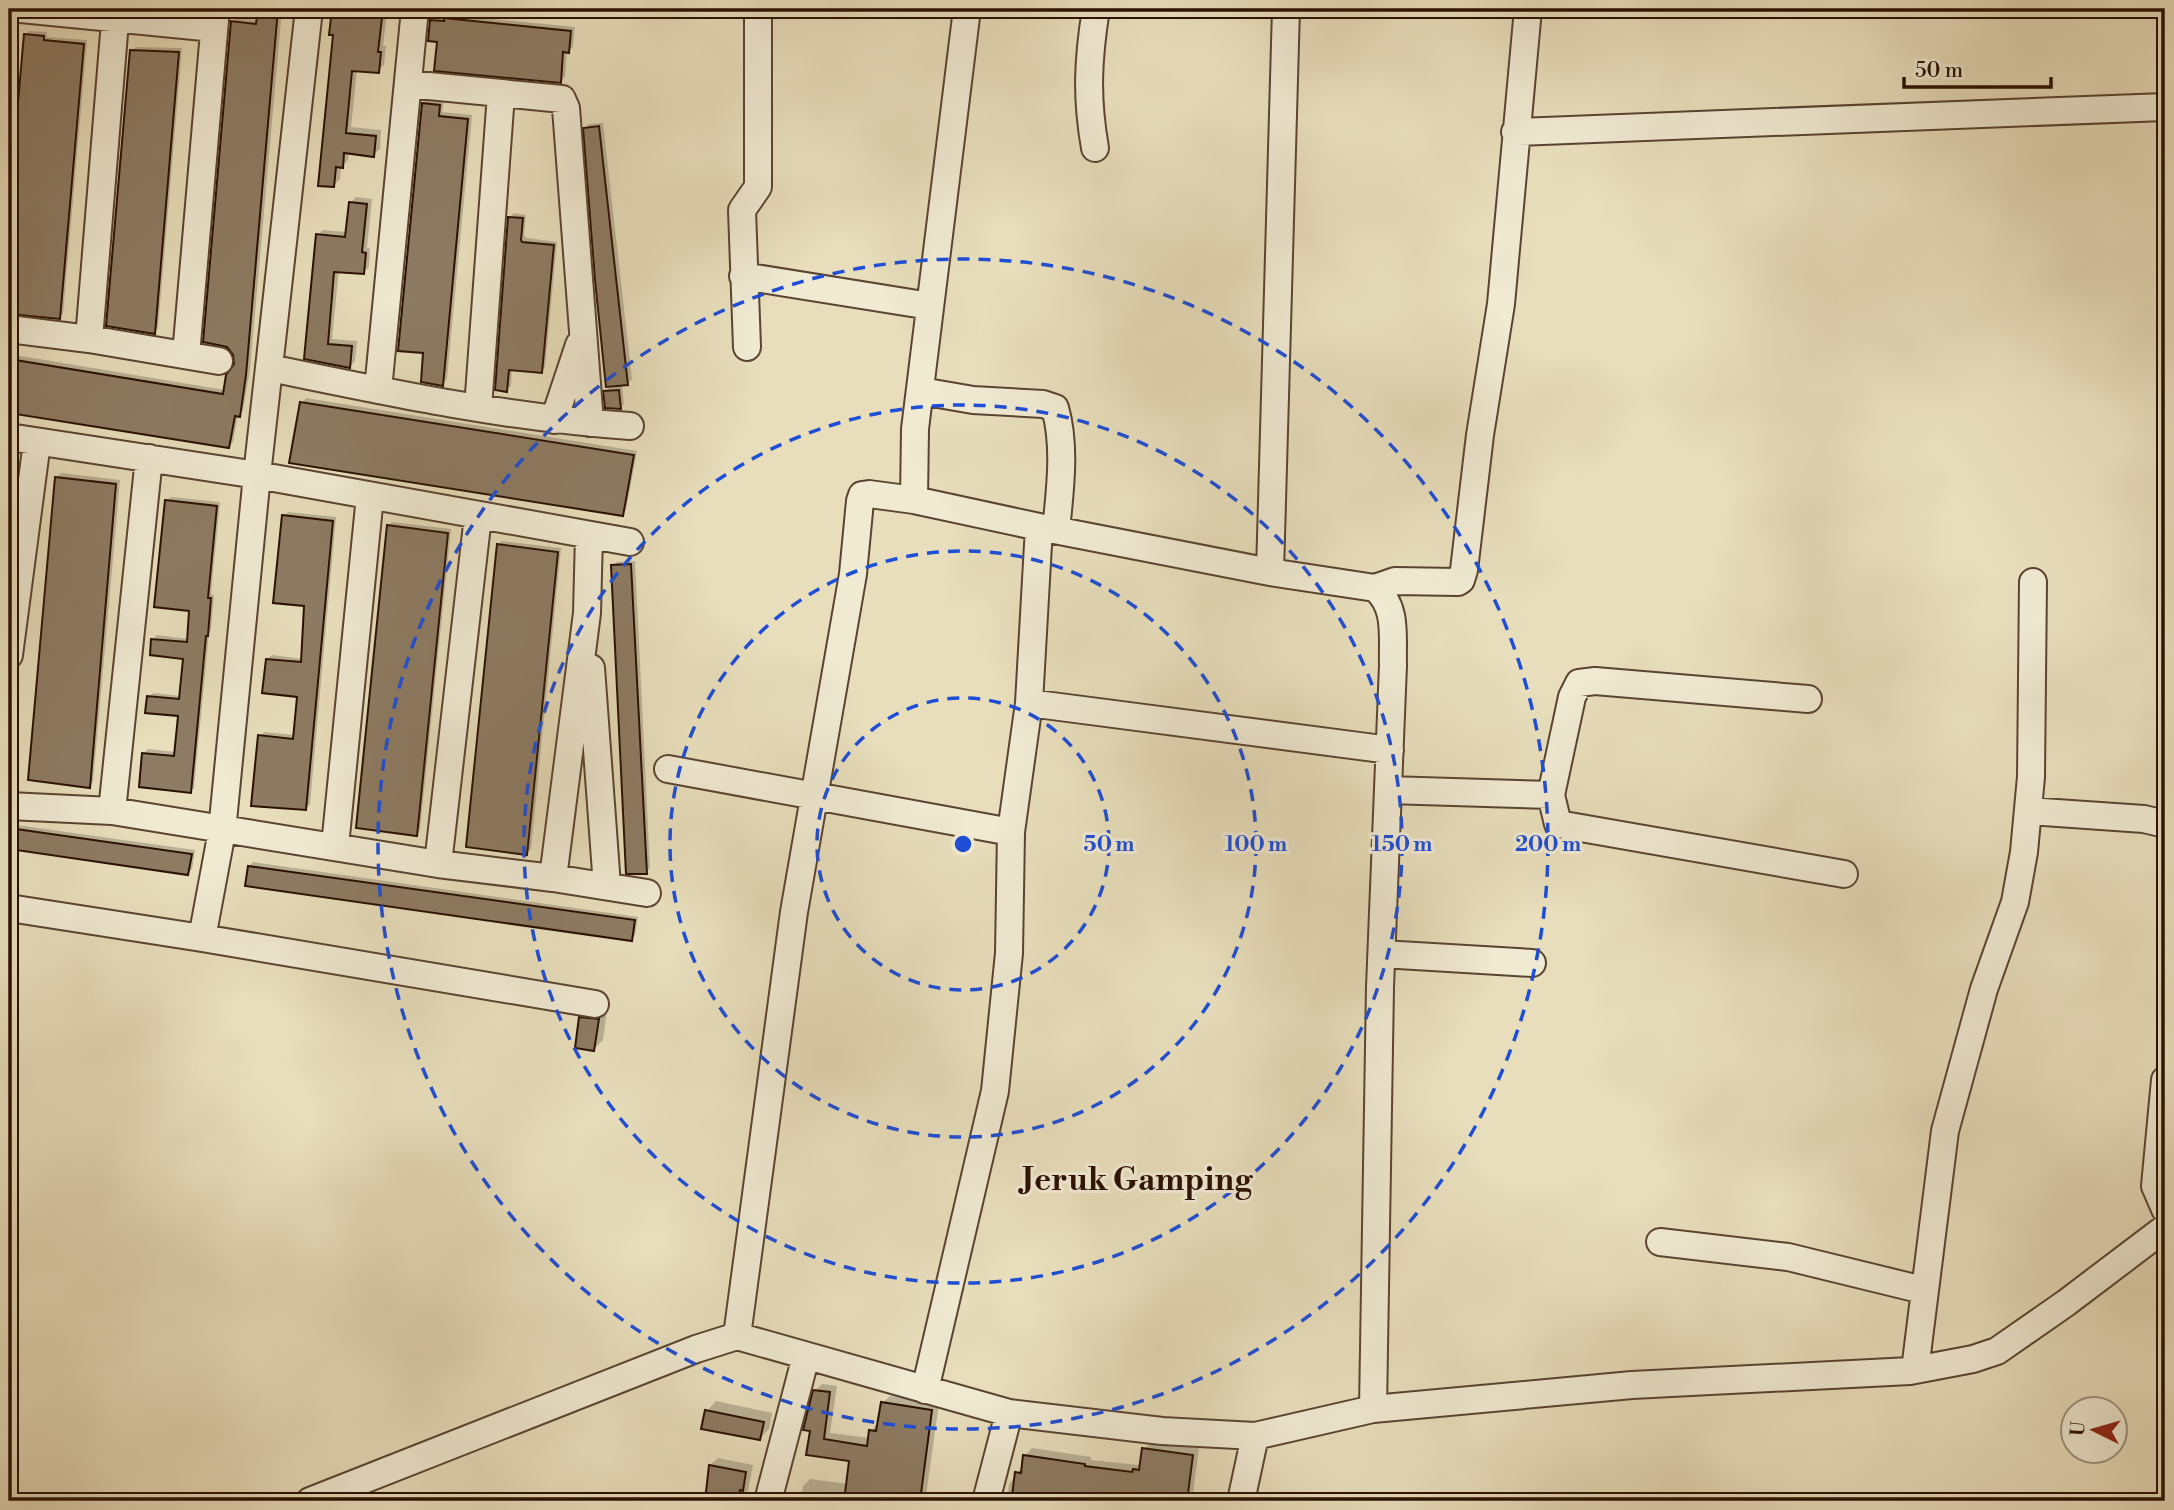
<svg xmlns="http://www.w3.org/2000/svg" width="2174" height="1510" viewBox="0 0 2174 1510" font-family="'Libre Bodoni',serif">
<rect width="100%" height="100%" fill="#e8debc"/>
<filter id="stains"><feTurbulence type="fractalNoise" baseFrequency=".00286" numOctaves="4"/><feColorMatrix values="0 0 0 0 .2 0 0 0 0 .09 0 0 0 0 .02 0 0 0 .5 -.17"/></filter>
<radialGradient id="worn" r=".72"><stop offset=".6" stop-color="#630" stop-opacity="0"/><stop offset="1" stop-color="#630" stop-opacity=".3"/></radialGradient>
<!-- shadow -->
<path fill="#0003" d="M259 9H282L250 370 243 410 238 415 233 442 229 446 9 412V354L225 390 236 365 232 22 237 18 259 20Z
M330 9H391L387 13 383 46H386L384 65 378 71 357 70 351 127 381 130 380 149 373 155 349 152 348 160 341 167 340 179 334 185 335 33 333 12H330Z
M450 15 575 27 573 47 567 51 565 77 560 81 438 40 431 21 436 16 447 17Z
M29 31 47 32V37L87 40 63 314 59 318 9 312V224L25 35Z
M136 47 182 48 158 328 154 332 132 51Z
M428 99 444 100 442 112 472 115 447 379 442 384 425 352 423 103Z
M603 123 632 379 628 383 622 384 624 404 620 408 605 392 612 385 585 128 589 124Z
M356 197 372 199 367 248H370L369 267 363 272 339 270 332 339 357 341 355 361 350 367 306 358 318 235 323 230 347 232 350 203Z
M514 213 526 215 524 235 527 238 557 242 545 367 541 371 512 368 511 386 506 390 509 218Z
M306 398 637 451 626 510 622 514 302 403Z
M61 473 120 480 93 782 89 786 56 478Z
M171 497 220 502 211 594 214 595 211 630 209 633 194 788 190 792 144 753 148 749 176 752 180 714 149 697 153 693 181 696 185 657 153 639 157 635 189 639 191 609 166 501Z
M288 512 336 517 310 804 306 808 260 736 264 732 295 735 299 695 267 659 272 655 303 659 306 605 284 516Z
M392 522 451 529 420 830 416 834 388 526Z
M502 541 561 548 531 849 527 853 498 545Z
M635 561 650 868 646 872 613 566 617 562Z
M9 824 195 850 192 869 188 873 9 847Z
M253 862 638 917 635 935 631 939 249 866Z
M590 1009 607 1010 603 1040 594 1049 581 1018Z
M822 1384 837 1386 830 1433 870 1438 871 1431 879 1422 882 1403 890 1396 939 1403 926 1496 945 1501H789L792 1498 801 1499 803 1486 810 1479 848 1484 851 1459 808 1453 815 1391Z
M716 1401 772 1413 769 1429 759 1439 707 1411Z
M1151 1442 1199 1448 1192 1501H1007L1009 1484 1023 1466 1025 1456 1032 1448 1091 1457V1460L1138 1465 1142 1461 1144 1449Z
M718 1458 753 1465 746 1501H703L710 1465Z"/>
<!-- building -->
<path fill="#8d7b63" stroke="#2a1002" stroke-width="2" d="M258 9H278L246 375 240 417 235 416 229 448 9 413V359L223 394 226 375 234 364 233 355 227 347 203 342 231 21 256 24Z
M332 9H383L378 52H381L379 73 352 71 346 133 376 136 374 157 344 153 343 168 336 167 334 187 318 186 333 35H329Z
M444 18 571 31 569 53 563 52 561 83 434 71 437 42 428 41 430 20 444 21Z
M24 34 44 36V40L84 44 60 319 9 314V204Z
M130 50 179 52 155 334 106 326Z
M422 103 440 105 439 116 468 119 443 386 421 382 423 353 398 351Z
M599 126 628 385 606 387 595 280 583 128Z
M349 202 367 204 362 252 366 253 364 274 334 272 328 344 352 346 350 368 304 359 316 234 345 237Z
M508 217 523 218 521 240 522 242 554 245 542 373 509 370 507 392 495 390Z
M619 390 621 409 605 408 603 391Z
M300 402 634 455 623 516 289 463Z
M55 477 116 484 90 788 28 780Z
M165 500 217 506 208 598H211L208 636H206L191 793 139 787 142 753 174 756 178 716 145 713 147 696 179 699 183 659 150 655 151 639 187 642 189 611 154 607Z
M282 515 333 521 306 810 251 806 258 735 293 739 297 697 262 693 266 659 301 662 304 606 273 603Z
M387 525 448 533 417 836 356 828Z
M497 544 558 552 527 855 466 847Z
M631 564 647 874H626L611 565Z
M9 828 192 854 188 875 9 849Z
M248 866 635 920 632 941 245 886Z
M579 1017 599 1019 594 1051 575 1048Z
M813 1390 830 1392 824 1439 867 1446 869 1430 876 1431 881 1402 932 1410 920 1501H844L849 1461 806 1455 810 1431 803 1430Z
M705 1410 764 1422 760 1440 701 1429Z
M1142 1448 1193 1455 1187 1501H1031L1032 1499 1012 1496 1015 1472 1021 1473 1023 1455 1085 1464V1466L1132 1472 1133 1469 1139 1470Z
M709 1465 746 1472 743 1491 740 1490 738 1501H705Z"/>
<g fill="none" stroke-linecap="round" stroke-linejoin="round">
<defs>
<path id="minor" d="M21 9 214 28
M408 84 562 99 566 108 590 423
M1515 132 2165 107
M1095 148C1086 97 1088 59 1096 9
M743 276 930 306
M9 329 89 339 219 361
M89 339 116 9
M747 347 742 210 758 187V9
M186 355 216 9
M270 368C390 393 509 418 630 426
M378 390 415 9
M921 391 973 400 1043 404 1055 408C1066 446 1060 491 1056 530
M478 408 501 94
M554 420 579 345
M9 437 257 475 630 542
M914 500 915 429 967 9
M1039 527 1270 572
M1375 588 1395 581 1458 582 1461 580 1464 570 1480 435 1501 304 1528 9
M9 655 37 442
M591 668 607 886
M1029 703 1390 750
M668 769 1011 832
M1388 790 1551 795 1572 697 1579 683 1595 681 1808 699
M1551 795 1558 824 1844 874
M9 806 112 811 438 864 553 878 647 893
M112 811 149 458
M2028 811 2144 819 2165 824
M335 846 370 496
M438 864 478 516
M553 878 587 613 589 535
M9 908 202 938 595 1004
M202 938 222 831 257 475 309 9
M1382 954 1532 963
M2165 1080 2155 1186 2165 1209
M1660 1242 1788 1257 1923 1290
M737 1336 794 912 853 574 860 501 862 495 869 494 914 500 1039 527 1029 703 1011 832 1009 953 995 1091 925 1390
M1915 1370 1945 1131 1984 989 2015 902 2024 852 2031 777 2033 582
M1373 1409 1632 1385 1910 1371 1973 1359 1997 1351 2066 1303 2165 1228
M310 1501 696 1349 737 1336 1009 1413 1162 1431 1255 1436 1373 1409 1380 987 1393 665C1392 638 1398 607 1375 588L1270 572 1286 9
M768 1501 806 1356
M986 1501 1009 1413
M1241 1501 1255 1436"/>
</defs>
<!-- minor casing -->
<use href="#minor" stroke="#5a4430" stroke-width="30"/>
<!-- minor -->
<use href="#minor" stroke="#f0ead3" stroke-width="26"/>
</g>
<!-- distance rings -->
<g fill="none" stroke="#1d4ed8" stroke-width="3.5" stroke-dasharray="12 9">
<circle cx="963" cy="844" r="146"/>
<circle cx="963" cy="844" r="293"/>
<circle cx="963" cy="844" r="439"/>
<circle cx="963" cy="844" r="585"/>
</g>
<g text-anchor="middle" stroke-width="6" stroke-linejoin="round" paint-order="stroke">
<!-- quarter labels -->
<g font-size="32" font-weight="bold" fill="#2a1002" stroke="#f0ead3">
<text x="1137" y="1190">Jeruk Gamping</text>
</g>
</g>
<circle cx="963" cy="844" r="10" fill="#1d4ed8" stroke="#f0ead3" stroke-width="3.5"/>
<g font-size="21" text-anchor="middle" font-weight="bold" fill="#1d4ed8" stroke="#f0ead3" stroke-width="6" stroke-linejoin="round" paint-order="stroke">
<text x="1109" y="851">50 m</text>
<text x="1256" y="851">100 m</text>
<text x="1402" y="851">150 m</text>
<text x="1548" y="851">200 m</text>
</g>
<!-- margin -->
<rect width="2174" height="1510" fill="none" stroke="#e8debc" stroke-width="35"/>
<rect x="10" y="10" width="2153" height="1489" fill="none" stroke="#2a1002" stroke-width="3.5"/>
<rect x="18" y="18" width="2139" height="1475" fill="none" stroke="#2a1002" stroke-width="2"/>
<!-- north arrow -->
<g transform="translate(2094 1430) rotate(275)"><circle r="33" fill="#f0ead3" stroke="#a1937f" stroke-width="2"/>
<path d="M0-5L12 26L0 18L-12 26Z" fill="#8f2418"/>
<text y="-10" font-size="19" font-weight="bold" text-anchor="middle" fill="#2a1002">U</text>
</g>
<!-- scale -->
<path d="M1904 77v10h147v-10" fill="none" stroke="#2a1002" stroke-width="3.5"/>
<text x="1915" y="77" font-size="21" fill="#2a1002" stroke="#f0ead3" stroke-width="5" paint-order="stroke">50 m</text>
<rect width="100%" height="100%" filter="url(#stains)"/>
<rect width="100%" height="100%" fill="url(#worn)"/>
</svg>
